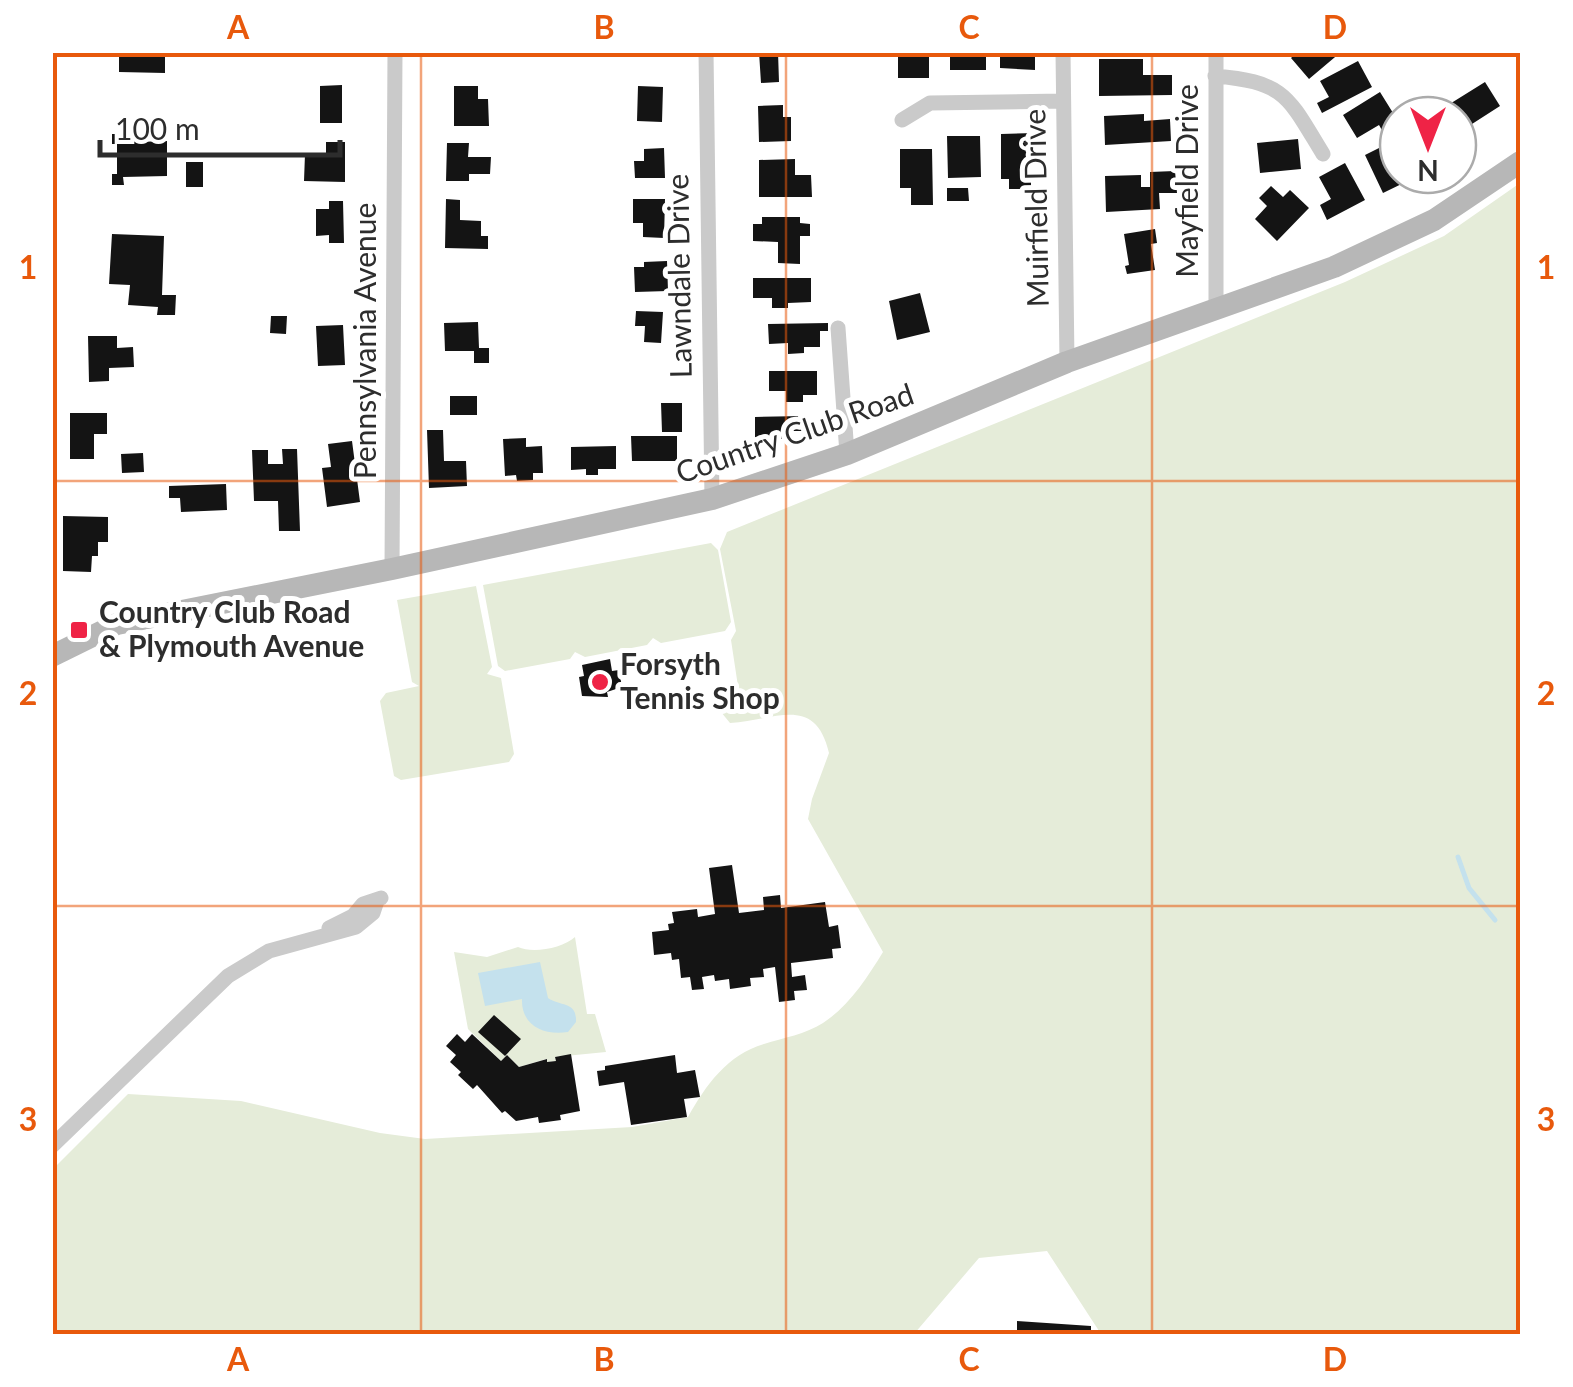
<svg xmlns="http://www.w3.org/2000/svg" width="1573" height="1387" viewBox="0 0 1573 1387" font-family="Lato,sans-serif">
<rect width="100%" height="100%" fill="#fff"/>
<!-- green -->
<path fill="#e5ecd9" d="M1520 183V1334H1101L1047 1251 979 1258 914 1334H53V1169L128 1094 241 1101 380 1133 425 1139 632 1127 688 1117C706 1085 727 1055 764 1044 783 1038 806 1034 823 1023 849 1006 867 978 883 952L808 819 812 799 829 753C815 693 774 721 730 723L721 712 722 701 739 693 731 640 736 631 720 549 727 532 1345 282 1444 236Z
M711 543 718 550 731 622 725 631 661 643 653 638 647 645 585 657 575 652 570 659 505 671 498 666 483 585Z
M476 586 492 667 487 674 501 678 514 754 509 762 401 780 394 776 380 701 386 693 419 686 412 682 397 600Z
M575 937 587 1014H595L606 1052 555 1057 556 1061 547 1062 546 1059 519 1067 507 1055 501 1061 468 1029 454 952 487 957 518 947C533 954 563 948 575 937Z"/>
<!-- water -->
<path fill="#c4e1ed" d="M540 962 548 998C561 1007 577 1001 576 1022L568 1032C543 1036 521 1025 522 999L485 1006 478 973Z"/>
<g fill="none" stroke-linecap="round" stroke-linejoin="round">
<!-- stream -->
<path stroke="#c4e1ed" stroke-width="5" d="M1458 857 1469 888 1495 920"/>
</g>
<!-- building -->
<path fill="#141414" d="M119 52H165V73L119 72Z
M759 52H778L779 82 761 83Z
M898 52H929V78H898Z
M950 52H986V70H950Z
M1000 52H1035V70L1000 68Z
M1297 52H1341L1309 79 1291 58Z
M1099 59H1143V75H1172V95L1099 96Z
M1358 61 1372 87 1322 113 1317 103 1329 97 1320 81Z
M1485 82 1500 106 1458 133V115H1432Z
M342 85V123H320V86Z
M454 86H478V99H488L489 126H454Z
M638 86 663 87 662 122 637 121Z
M1380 92 1398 121V132L1387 139 1379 125 1357 138 1343 115Z
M783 105V117H791V141L759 142 758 106Z
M1144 114V121L1170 119 1171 141 1105 145 1104 116Z
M1035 133 1036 166H1031V189H1009V179H1001V134Z
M112 134H136V142L167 141V176L123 177 124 185H112V174H117V144H112Z
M947 136H980L981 177 948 178Z
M1298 139 1301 169 1260 173 1257 143Z
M326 142H345V182L304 181 305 154H326Z
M447 143H469L468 157H491L490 174H469V181H446Z
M1387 144 1393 156 1398 154V175H1420L1383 193 1365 155Z
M664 148 665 178H635L634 161H644V149Z
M900 149H932L933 205H911V188H900Z
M795 159V175H811L812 197H759V160Z
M186 162H203V187H186Z
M1345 163 1365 200 1327 220 1320 205 1331 199 1319 177Z
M1175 171 1177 193H1159L1160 209 1106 212 1105 176 1141 175V187H1150V172Z
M1271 186 1283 197 1290 190 1309 208 1277 241 1255 219 1267 206 1259 198Z
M947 188H968L969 201H947Z
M446 199 460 200V220L481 221V236H488V249L445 248Z
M633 199H665L664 238 643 237V223H633Z
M329 201H343L344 243H329V235L316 236V209H329Z
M762 217H800V223L810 224V236H800V264L778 263V242L753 241V224H762Z
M1155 229 1157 243 1151 244 1155 270 1127 274 1125 266 1129 265 1124 234Z
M112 234 164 236 162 295H176L175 315H157L158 307 128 305 130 285 109 284Z
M667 261 668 291 635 292 634 267H644V262Z
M753 278H811V302L788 303V308H772V298H753Z
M920 293 930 332 897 340 889 301Z
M636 311 663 312 661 343 644 342 645 326H635Z
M271 316H287L286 334 270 333Z
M478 322 479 348H489V363H474V351H445L444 323Z
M828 323V331H820V347H804V353L788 354V343L769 344 768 324Z
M343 325 345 365 318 366 316 326Z
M88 336H117V348L133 347 134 367 109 368V381L89 382Z
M769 371H817V395H803V402H786V391H769Z
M450 396H477V415H450Z
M661 403H682V432H662Z
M70 413H107V434H94V459H70Z
M804 416V431H786V439H774V445L755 446V417Z
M427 430H443L444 461H466L467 486 429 488Z
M631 436H677V461H632Z
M526 438V447L542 446 543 473H533V480L517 481 516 475 505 476 503 439Z
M352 441 360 502 327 507 322 468 331 467 328 444Z
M616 446V469H598V475H586V469L571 470V447Z
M282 449H297L300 531H279L278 501H254L252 450H268V464H283Z
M143 453 144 472 122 473 121 454Z
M226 484 227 510 181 512 180 498H169V486Z
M63 516 108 517V542H98V556H92L91 572 63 571Z
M610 659 612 671 619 670 622 687 607 692 608 697 582 696 579 677 584 676 582 665Z
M732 865 739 913 764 910 763 897 780 895 781 908 825 902 829 927 838 925 841 948 832 949 833 958 791 963 792 977 805 975 807 990 794 991 795 1000 779 1002 775 967 763 969 764 977 750 978 751 986 730 989 729 979 715 981 714 975 702 977 704 989 692 990 690 977 681 978 679 959 672 960 671 953 654 955 652 932 669 930 668 924 674 923 672 912 697 909 698 917 715 914 709 868Z
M494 1015 521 1039 505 1056 478 1032Z
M457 1034 465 1042 472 1034 501 1061 507 1055 519 1067 547 1059V1062L556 1061 555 1057 571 1054 580 1111 560 1115 561 1120 539 1123 538 1117 516 1121 505 1111 502 1113 477 1085 473 1089 458 1075 461 1072 450 1062 456 1055 446 1046Z
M675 1055 677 1073 695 1070 700 1097 684 1099 687 1117 631 1125 624 1082 599 1086 597 1071 605 1070V1066Z
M1017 1321 1091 1326V1334H1017Z"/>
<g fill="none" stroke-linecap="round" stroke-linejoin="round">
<!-- minor -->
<path stroke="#cacaca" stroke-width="15" d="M706 52 712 499
M1063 52 1067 362
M1215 76C1286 82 1288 97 1323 154
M902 120 930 103 1063 101
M1216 309V52
M838 328 847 454
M392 569 395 52
M329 928 353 916 363 904 381 898
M52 1146 228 976 269 951 356 927 373 913 377 901"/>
<!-- secondary -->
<path stroke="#b7b7b7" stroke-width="22" d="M52 656 117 624 392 569 712 499 847 454 1067 362 1334 267 1434 220 1520 162"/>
</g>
<!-- grid -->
<path fill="none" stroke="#e8590c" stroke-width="2.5" stroke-opacity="0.55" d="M421 52V1334M786 52V1334M1152 52V1334M52 481H1520M52 906H1520"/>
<!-- markers -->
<g fill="#ef2346" stroke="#fff" stroke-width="4">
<rect x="69" y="620" width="20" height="20" rx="5"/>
<circle cx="600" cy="682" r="10"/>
</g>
<g text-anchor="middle" stroke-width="10" stroke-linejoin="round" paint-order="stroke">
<!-- street labels -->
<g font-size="30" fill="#2d2d2d" stroke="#fff">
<text transform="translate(1188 181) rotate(-90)" y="10">Mayfield Drive</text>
<text transform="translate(1037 208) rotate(-91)" y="10">Muirfield Drive</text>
<text transform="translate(680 276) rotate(-91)" y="10">Lawndale Drive</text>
<text transform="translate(366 341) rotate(-90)" y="10">Pennsylvania Avenue</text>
<text transform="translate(795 434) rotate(-19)" y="10">Country Club Road</text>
</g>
<!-- poi labels -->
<g font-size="30" font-weight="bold" fill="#2d2d2d" stroke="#fff" text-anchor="start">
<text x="99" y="623">Country Club Road<tspan x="99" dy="34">&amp; Plymouth Avenue</tspan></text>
<text x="620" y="675">Forsyth<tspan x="620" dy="34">Tennis Shop</tspan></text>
</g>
</g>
<!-- border -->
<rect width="1573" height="1387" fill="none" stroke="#ffffff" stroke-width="110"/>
<!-- north arrow -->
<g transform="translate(1428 145) rotate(180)"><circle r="48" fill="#ffffff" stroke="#ababab" stroke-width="2.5"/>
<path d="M0-8L18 38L0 25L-18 38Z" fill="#ef2346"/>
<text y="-15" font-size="28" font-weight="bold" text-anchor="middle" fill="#2d2d2d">N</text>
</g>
<!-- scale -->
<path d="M100 140v15h240v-15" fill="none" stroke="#2d2d2d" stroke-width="5"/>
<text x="115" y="140" font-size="30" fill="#2d2d2d" stroke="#ffffff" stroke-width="8" paint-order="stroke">100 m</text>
<rect x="55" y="55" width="1463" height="1277" fill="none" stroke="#e8590c" stroke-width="4"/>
<g font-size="32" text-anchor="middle" font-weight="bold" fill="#e8590c">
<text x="238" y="39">A</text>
<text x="604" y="39">B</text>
<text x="969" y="39">C</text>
<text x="1335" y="39">D</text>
<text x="28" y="279">1</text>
<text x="1546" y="279">1</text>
<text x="28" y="705">2</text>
<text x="1546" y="705">2</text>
<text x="28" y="1131">3</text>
<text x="1546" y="1131">3</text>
<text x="238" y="1371">A</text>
<text x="604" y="1371">B</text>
<text x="969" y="1371">C</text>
<text x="1335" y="1371">D</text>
</g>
</svg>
